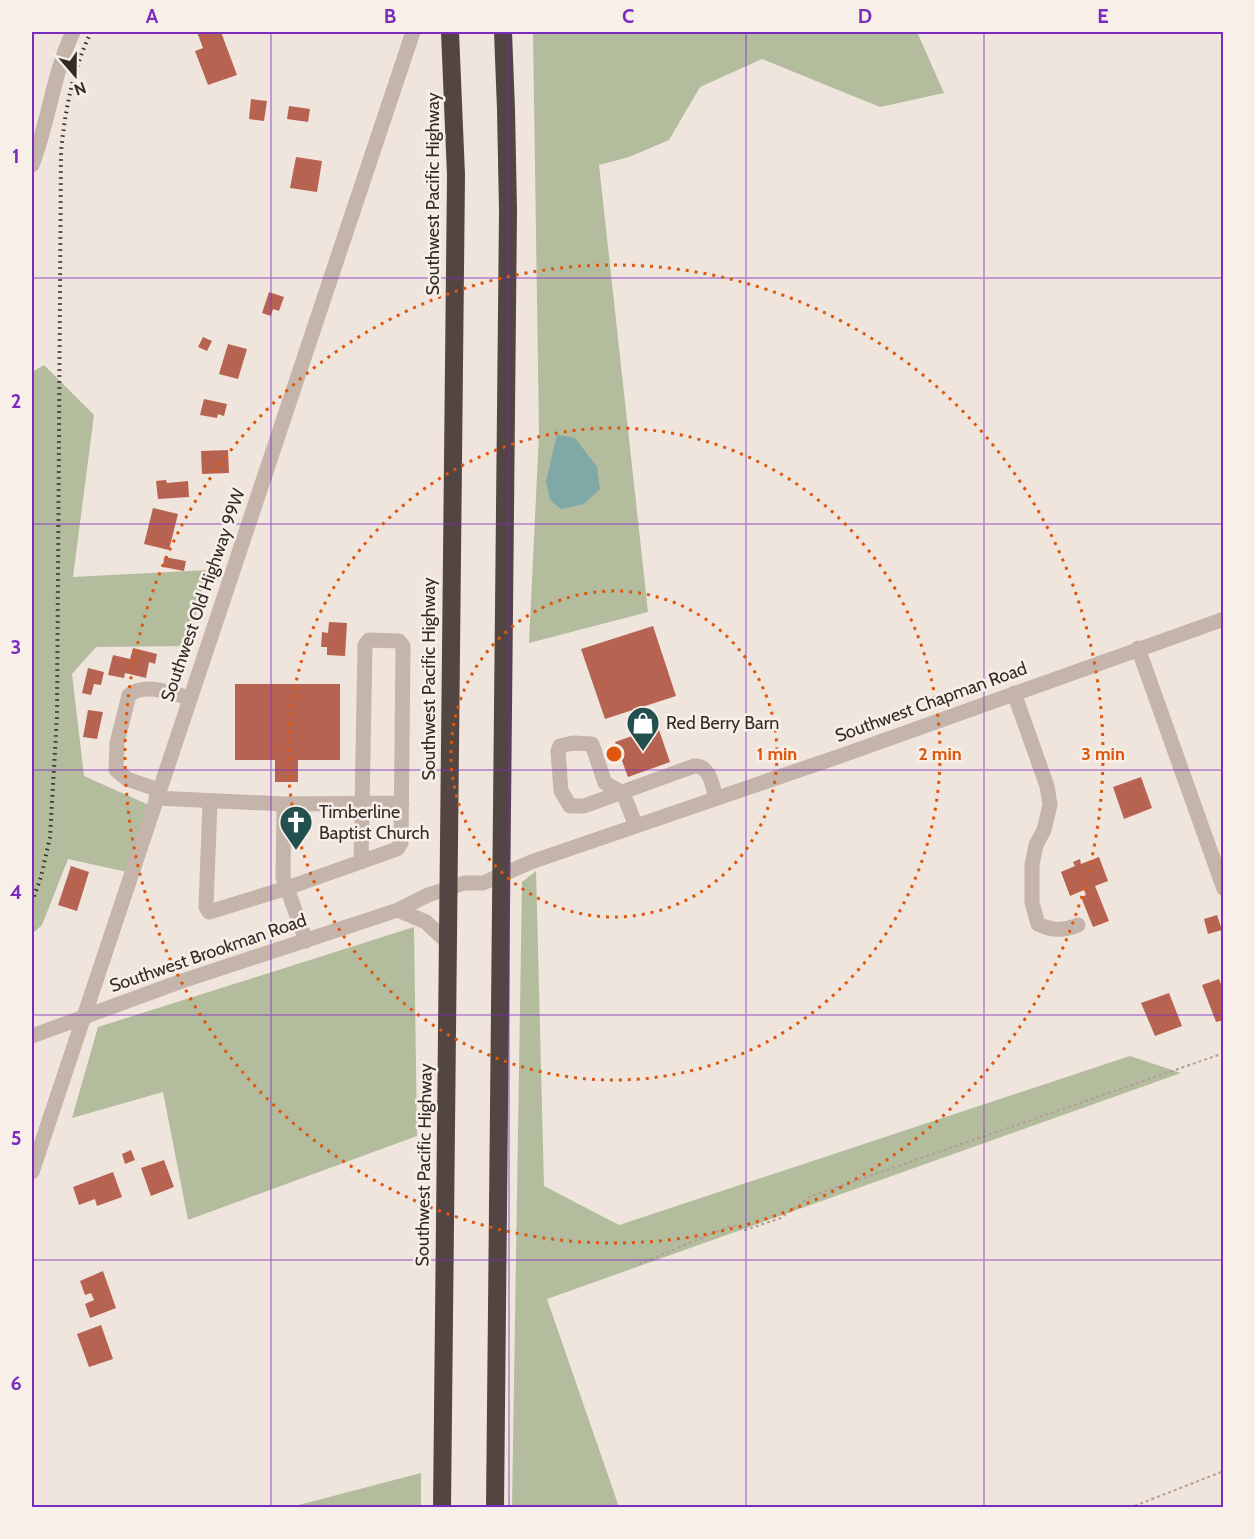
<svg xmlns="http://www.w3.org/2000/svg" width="1255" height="1539" viewBox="0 0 1255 1539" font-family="Cabin,sans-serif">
<rect width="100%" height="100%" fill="#efe5dc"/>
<!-- green -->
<path fill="#b4bc9e" d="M533 32H917L944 93 880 107 762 59 700 87 669 140 629 157 599 165 648 612 529 643 539 434Z
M44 365 94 415 73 577 207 570 188 646 96 647 72 674 84 776 149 805 127 872 68 859 42 925 32 934V372Z
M536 871 544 1186 619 1225 1130 1056 1181 1073 547 1299 619 1507H512L522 882Z
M414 927 417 1136 188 1220 163 1092 72 1118 98 1027Z
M421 1473V1507H291Z"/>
<!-- water -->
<path fill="#7fa8a7" d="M557 435 575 438 597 467 600 489 584 504 561 509 550 500 546 481Z"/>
<!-- building -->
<path fill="#b76352" d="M197 32H221L237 75 208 85 195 51 203 48Z
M251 99 267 101 264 121 249 119Z
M289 106 310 109 308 122 287 119Z
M296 157 322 161 317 192 290 188Z
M269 292 284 297 279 311 273 309 271 316 262 313Z
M203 337 212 341 207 351 198 347Z
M228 344 247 349 238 379 219 374Z
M204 399 227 404 224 416 218 414 217 418 200 415Z
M228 450 229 473 202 474 201 451Z
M166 480 167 483 188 481 189 497 158 499 156 481Z
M153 508 178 514 169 550 144 544Z
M164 557 186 561 184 571 163 567Z
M329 622 347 623 345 656 327 655V647H321L322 632 328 633Z
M653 626 676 696 605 719 581 649Z
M133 648 157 654 155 664 149 662 146 678 125 673 124 678 108 675 113 655 130 659Z
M88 668 104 672 101 685 94 684 91 695 82 693Z
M235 684H340V760H298V782H275V760H235Z
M88 710 103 712 97 739 83 737Z
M658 727 670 762 628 777 615 742Z
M1141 777 1152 808 1124 819 1113 787Z
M1099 857 1108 881 1095 886 1109 921 1093 927 1081 897 1086 895 1084 890 1070 896 1061 872 1075 866 1073 862 1080 859 1081 864Z
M71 866 89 872 77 911 58 905Z
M1217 915 1222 930 1208 934 1204 919Z
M1219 979 1224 992V1020L1216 1022 1202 985Z
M1169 993 1182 1026 1155 1036 1141 1003Z
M131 1150 135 1160 125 1164 122 1154Z
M164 1160 174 1187 151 1196 141 1168Z
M113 1172 122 1197 97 1206 95 1199 79 1205 73 1187Z
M103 1271 116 1308 90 1318 85 1304 94 1300 91 1293 85 1295 80 1281Z
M101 1325 113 1359 89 1367 77 1334Z"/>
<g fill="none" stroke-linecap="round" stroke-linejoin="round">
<!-- path -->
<path stroke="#b19e94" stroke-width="2" stroke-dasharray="3 3" stroke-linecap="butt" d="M639 1264 733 1225 745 1230 781 1218 809 1197 1224 1053
M1129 1508 1224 1471"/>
<!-- minor -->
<path stroke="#c5b4aa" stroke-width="15" d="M32 165C49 121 53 74 73 32
M1138 648 1224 889
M1014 693 1047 786 1050 805 1044 830 1036 845 1032 865V903L1038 924C1052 931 1063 931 1078 925
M159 790 127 779 116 770 117 743 129 695C145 682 171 693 189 698
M156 798 284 804 283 877 306 941
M210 802 206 907 209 912 287 888 397 849 401 843 403 646 399 641 369 640 365 645 361 862
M284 804 402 803
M636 826 623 793 605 783 592 744 573 743 560 746 558 751 561 791 570 806H584L694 766C710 765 712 785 716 798
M398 910 426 922 447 942
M32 1036 182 981 398 910 428 895 464 883H483L531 862 846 754 1224 619
M32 1172 413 32"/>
<!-- highway -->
<path stroke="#534541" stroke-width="18" d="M442 1508 456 175 450 32
M495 1508 508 211 506 109 503 32"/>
<!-- rail -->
<path stroke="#342b28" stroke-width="4" stroke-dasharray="1.5 4.5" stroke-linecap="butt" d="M32 902 41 877 50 837 57 716 61 152C65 110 73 69 91 32"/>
</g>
<!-- grid -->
<path fill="none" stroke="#7b2cbf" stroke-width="1.5" stroke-opacity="0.55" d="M271 32V1508M509 32V1508M746 32V1508M984 32V1508M32 278H1224M32 524H1224M32 770H1224M32 1015H1224M32 1260H1224"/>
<!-- distance rings -->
<g fill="none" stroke="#df570d" stroke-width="3" stroke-dasharray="3 6">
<circle cx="614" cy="754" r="163"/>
<circle cx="614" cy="754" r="326"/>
<circle cx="614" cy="754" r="489"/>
</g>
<!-- icons -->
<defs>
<symbol id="shop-pin" viewBox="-11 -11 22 30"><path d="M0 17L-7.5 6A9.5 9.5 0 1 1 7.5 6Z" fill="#23504f" stroke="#f7efe8"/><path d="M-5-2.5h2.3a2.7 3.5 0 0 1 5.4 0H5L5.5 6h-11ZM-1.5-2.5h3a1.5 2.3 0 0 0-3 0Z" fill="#fff"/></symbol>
<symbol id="church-pin" viewBox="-11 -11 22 30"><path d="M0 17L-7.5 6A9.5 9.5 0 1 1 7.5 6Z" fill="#23504f" stroke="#f7efe8"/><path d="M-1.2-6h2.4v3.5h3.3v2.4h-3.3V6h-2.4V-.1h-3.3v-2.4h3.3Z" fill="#fff"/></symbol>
</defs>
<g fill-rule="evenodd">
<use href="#shop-pin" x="624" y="704" width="38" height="52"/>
<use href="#church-pin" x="277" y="803" width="38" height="52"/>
</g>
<g text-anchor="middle" stroke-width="5" stroke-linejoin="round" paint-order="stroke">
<!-- street labels -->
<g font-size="18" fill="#342b28" stroke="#f7efe8">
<text transform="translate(433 194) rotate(-90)" y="6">Southwest Pacific Highway</text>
<text transform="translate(203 595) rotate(-71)" y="6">Southwest Old Highway 99W</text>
<text transform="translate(429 679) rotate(-90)" y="6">Southwest Pacific Highway</text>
<text transform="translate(931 702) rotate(-20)" y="6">Southwest Chapman Road</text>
<text transform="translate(208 953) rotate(-19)" y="6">Southwest Brookman Road</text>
<text transform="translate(424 1165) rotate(-89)" y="6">Southwest Pacific Highway</text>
</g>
<!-- poi labels -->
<g font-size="18" fill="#342b28" stroke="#f7efe8" text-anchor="start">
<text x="666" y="729">Red Berry Barn</text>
<text x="319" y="818">Timberline<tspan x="319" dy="21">Baptist Church</tspan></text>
</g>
</g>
<circle cx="614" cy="754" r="9" fill="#df570d" stroke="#f7efe8" stroke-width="3"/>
<g font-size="18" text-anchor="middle" font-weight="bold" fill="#df570d" stroke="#f7efe8" stroke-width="5" stroke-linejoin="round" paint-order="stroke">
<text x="777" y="760">1 min</text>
<text x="940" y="760">2 min</text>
<text x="1103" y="760">3 min</text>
</g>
<!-- border -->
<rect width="1255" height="1539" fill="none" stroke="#f7efe8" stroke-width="66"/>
<!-- north arrow -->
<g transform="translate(75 75) rotate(160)" stroke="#f7efe8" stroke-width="4.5" paint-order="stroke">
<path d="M0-4.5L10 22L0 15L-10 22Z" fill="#342b28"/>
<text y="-9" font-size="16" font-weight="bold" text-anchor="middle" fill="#342b28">N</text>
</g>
<rect x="33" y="33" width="1189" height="1473" fill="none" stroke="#7b2cbf" stroke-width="2"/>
<g font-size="20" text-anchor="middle" font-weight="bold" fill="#7b2cbf">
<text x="152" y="23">A</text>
<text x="390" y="23">B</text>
<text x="628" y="23">C</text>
<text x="865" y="23">D</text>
<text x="1103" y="23">E</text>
<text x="16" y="163">1</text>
<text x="16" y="408">2</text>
<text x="16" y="654">3</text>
<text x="16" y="899">4</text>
<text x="16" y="1145">5</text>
<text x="16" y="1390">6</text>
</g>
</svg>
